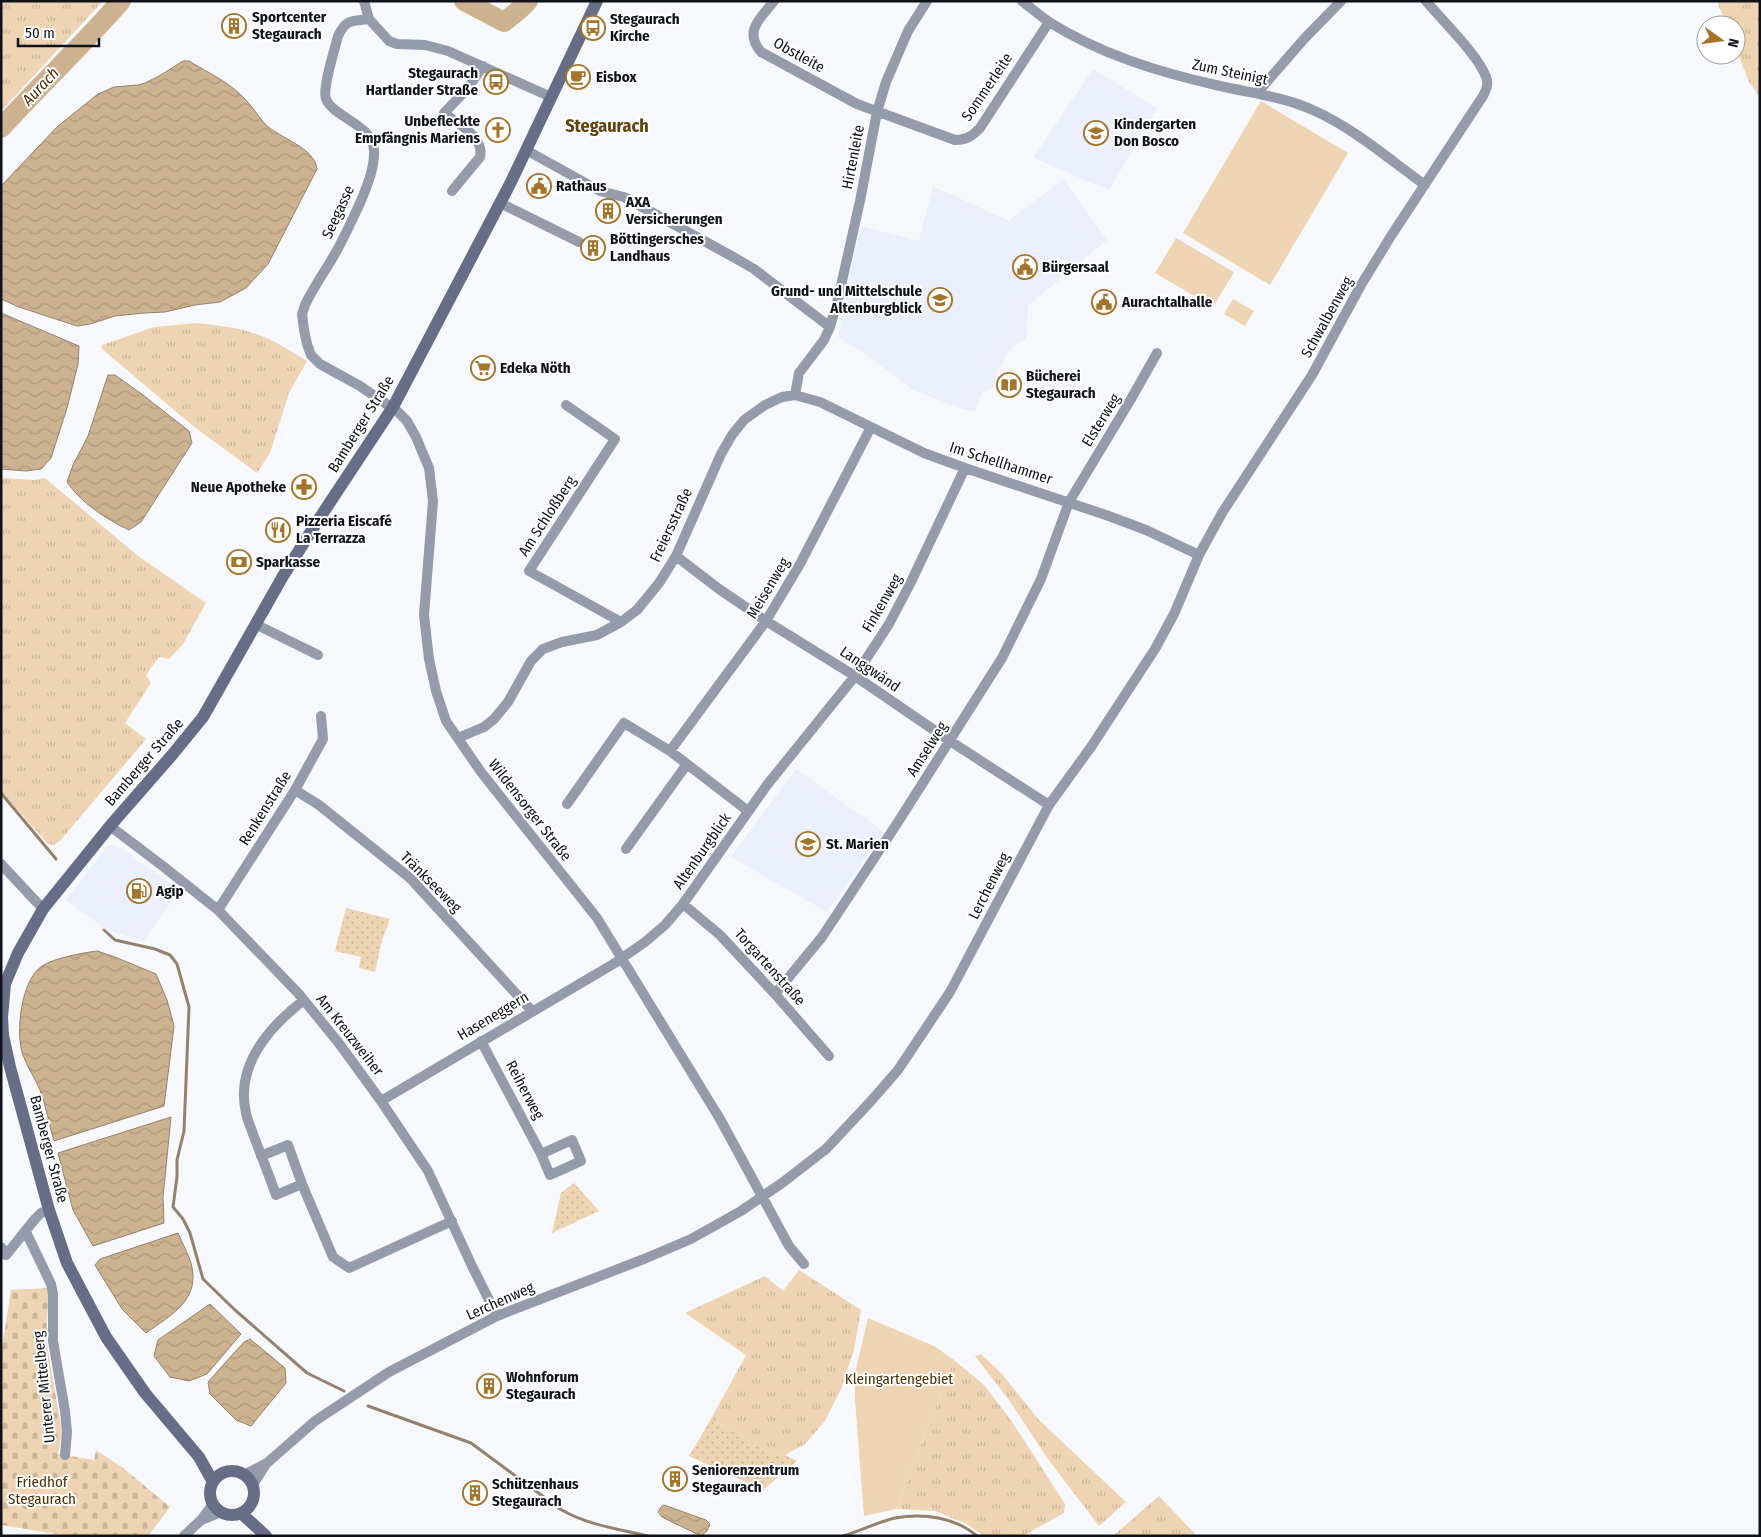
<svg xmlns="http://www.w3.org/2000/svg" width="1761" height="1537" viewBox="0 0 1761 1537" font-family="'Fira Sans Condensed',sans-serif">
<defs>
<pattern id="grass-tufts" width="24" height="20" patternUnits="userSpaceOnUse" patternTransform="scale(1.25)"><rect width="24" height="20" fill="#eed4b2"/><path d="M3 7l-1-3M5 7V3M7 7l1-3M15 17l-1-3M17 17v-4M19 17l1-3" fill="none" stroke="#cbb598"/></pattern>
<pattern id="cemetery-stones" width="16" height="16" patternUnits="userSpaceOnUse" patternTransform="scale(1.25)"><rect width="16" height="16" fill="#eed4b2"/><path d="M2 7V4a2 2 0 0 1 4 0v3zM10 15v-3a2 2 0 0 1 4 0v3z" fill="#cbb598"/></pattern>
<pattern id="park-dots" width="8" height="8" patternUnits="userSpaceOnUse" patternTransform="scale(1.25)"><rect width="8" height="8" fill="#eed4b2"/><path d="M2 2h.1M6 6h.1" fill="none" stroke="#cbb598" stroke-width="1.8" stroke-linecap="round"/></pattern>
<pattern id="water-waves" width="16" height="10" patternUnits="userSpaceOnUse" patternTransform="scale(1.25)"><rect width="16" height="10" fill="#cdb28f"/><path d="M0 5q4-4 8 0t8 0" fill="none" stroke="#af987b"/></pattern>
</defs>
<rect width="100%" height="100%" fill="#f6f8fc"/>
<!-- built -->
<path fill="#eaeffb" d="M1093 69 1157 108 1109 190 1033 158Z
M1063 179 1107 240 1028 306 1026 338 1009 350 998 372 993 388 982 392 975 412 960 408 913 390 871 358 838 337 846 293 861 226 919 241 933 186 1009 221Z
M796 769 884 832 827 912 731 857Z
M109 844 121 848 180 890 143 941 107 930 66 900Z"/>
<!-- grass -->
<path fill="url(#grass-tufts)" d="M1 1H103L1 111Z
M1717 1H1760V97L1749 82 1736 49V25H1726Z
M197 323C217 325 240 328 259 335 276 341 292 352 307 361L289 393 270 453 257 473 193 426 101 348 102 345 154 327Z
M1 478 35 480 45 478 138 556 206 603 183 644 169 659 159 657 146 675 151 683 125 723 146 739 60 841 53 845 48 844 1 791Z
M799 1270 861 1310 854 1350 841 1389 825 1421 805 1444 785 1455 769 1453 711 1419 746 1355 685 1313 765 1276 783 1291Z
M981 1354 1002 1374 1038 1419 1126 1502 1099 1526 1048 1459 1009 1400 975 1356Z
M954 1360 984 1385 1011 1420 1065 1504 1064 1513 1023 1536H984L965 1523 935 1511 896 1509Z
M1159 1496 1197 1536H1113Z"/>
<!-- cemetery -->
<path fill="url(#cemetery-stones)" d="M49 1288 46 1340 62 1432 58 1454 94 1460 96 1450 123 1468 170 1507 148 1536H69L1 1525V1355L11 1290Z"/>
<!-- park -->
<path fill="url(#park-dots)" d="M346 908 390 919 382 940 375 972 359 968 361 957 335 951Z
M574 1183 599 1211 552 1233 561 1193Z
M711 1419 769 1453 785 1455 797 1461 763 1490 689 1456Z"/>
<!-- garden -->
<path fill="#eed4b2" d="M1261 101 1348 153 1270 285 1183 233Z
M1176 238 1234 272 1213 307 1155 273Z
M1233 299 1254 311 1245 326 1224 314Z
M868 1318 934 1346 954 1360 896 1509 864 1516 855 1400V1373Z"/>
<!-- water -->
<path fill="url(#water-waves)" stroke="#94826c" d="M183 61H189C207 72 229 82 244 98 252 106 258 116 266 125 280 138 315 148 317 169L268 264 246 288 220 302 195 305 165 312 144 313 115 316 90 324 77 326 19 307 1 299V186L58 126 98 94 114 87 138 85 145 83 159 76Z
M1 313 79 346 78 364 67 408 51 458 41 469 26 471 1 469Z
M108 375H115L143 395 189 431 192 443 141 522 129 530C106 519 81 503 67 482L73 465 88 436Z
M97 951 115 957 156 974 167 1000 174 1026 164 1106 54 1141C49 1124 46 1106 40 1090 35 1078 27 1067 23 1055 15 1033 21 980 42 966 54 958 82 953 97 951Z
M171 1117 163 1197 164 1223 93 1246 73 1210 58 1153Z
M178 1233C182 1243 188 1253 191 1263 201 1300 172 1314 146 1333L122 1309 95 1265 100 1259Z
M210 1304 241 1334 207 1374 189 1381 170 1377 154 1356 158 1340Z
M250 1339 285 1368 286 1383 251 1426 236 1420 210 1394 208 1382 244 1342Z
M664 1505 706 1520 710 1524 707 1531 701 1536 662 1517 658 1512 661 1507Z"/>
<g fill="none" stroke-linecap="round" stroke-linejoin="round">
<!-- stream -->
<path stroke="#94826c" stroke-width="3" d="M1 793 56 859
M104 930 115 940 155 949 170 955 177 964 189 1007 184 1131 177 1160V1177L173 1207 183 1219 190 1233 203 1279 235 1310 307 1373 344 1391
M368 1406 471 1443 560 1509C587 1525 618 1529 648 1536
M843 1536C860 1531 878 1522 895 1518 923 1513 955 1517 977 1536"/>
<!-- river -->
<path stroke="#cdb28f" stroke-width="20" d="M464 1 504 22 519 10 528 1
M1 128C40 85 83 45 121 1"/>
<!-- street -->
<path stroke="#949bab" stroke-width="10" d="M364 1 369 19 389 41 397 44 425 45 448 51 551 97
M774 1C761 18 743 31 761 52L857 104 955 140C967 140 972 136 980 128L1049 22
M1022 1C1031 8 1040 16 1049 22 1100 54 1158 72 1216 85 1249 93 1283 96 1315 111 1355 129 1390 160 1425 185
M369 19C352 21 346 19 338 36 335 48 322 89 326 99 333 117 373 125 374 150 375 167 367 186 361 201 353 218 345 236 336 252 326 270 314 286 305 305L302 314 304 330 307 344 311 355 320 364 360 386 398 412 407 421 416 437 429 468 433 501 424 615 429 659 436 691 446 721 481 772 597 918 720 1119 789 1246 804 1264
M1257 93 1304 39 1341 1
M526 150 600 191 624 197 735 258 754 269 830 327
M452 191 480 157C485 137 457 123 444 113L468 88 483 66
M500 203 579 242
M795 395 799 373 824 340 830 327 838 299 860 201 877 112 886 82 908 31 927 1
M566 405 615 439 529 571 621 622
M676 556 719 589 766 621 855 676 950 741 1049 805
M255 624 318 655
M458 738 484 727 494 719 508 702 531 661 543 649 562 642 597 635 621 622 637 610 659 583 676 556 721 454 732 435 744 420 765 405 782 397 795 395 820 402 924 453 965 468 1106 515 1146 530 1199 555
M670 751 766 621 800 564 871 427
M295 790 319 805 410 878 532 1011
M567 804 624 723 670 751 748 811
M110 826 164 867 218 910 298 993 338 1042 381 1101 428 1171 472 1266 497 1316
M626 849 687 764
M1 864 43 909
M683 904 720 935 775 994 829 1056
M218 910 295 790 323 739 321 716
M775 994 822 937 898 822 1002 658 1041 579 1069 502 1131 399 1157 353
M304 1000C269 1027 235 1065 246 1113 247 1120 251 1127 253 1134 261 1155 269 1175 276 1195L302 1184 333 1257 349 1268 452 1221
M481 1041 541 1154 550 1175 581 1161 572 1140 541 1154
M381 1101 615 963 645 942 665 925 683 904 767 785 855 676 889 624 911 582 965 468
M261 1156 288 1145 302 1184
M26 1232 51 1284 53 1294V1341L65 1411 67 1432 65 1455
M1 1247 6 1255 35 1219 41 1213 49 1210
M244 1475 267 1463 315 1421 389 1372 497 1316 644 1259 691 1239 741 1211 782 1183 826 1149 871 1101 898 1070 950 992 1049 805 1091 747 1155 649 1174 614 1199 555 1222 513 1312 375 1361 285 1391 236 1483 96C1486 90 1489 84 1486 77 1479 56 1442 20 1426 1
M252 1486 266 1464
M201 1520 221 1512
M184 1536 201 1520 213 1504"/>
<!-- secondary -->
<path stroke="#656e86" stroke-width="12" d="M210 1493a22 22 0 1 1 44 0a22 22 0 1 1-44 0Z
M213 1482 199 1457 145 1393 106 1337 67 1263 49 1210 10 1067 3 1035 2 1017 5 984 18 953 43 909 110 826 172 755 203 717 283 576 315 525 393 407 510 184 597 1
M241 1513 266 1536"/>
</g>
<!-- icons -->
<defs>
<symbol id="building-ring" viewBox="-11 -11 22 22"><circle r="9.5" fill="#fff" stroke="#a57429" stroke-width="1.5"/><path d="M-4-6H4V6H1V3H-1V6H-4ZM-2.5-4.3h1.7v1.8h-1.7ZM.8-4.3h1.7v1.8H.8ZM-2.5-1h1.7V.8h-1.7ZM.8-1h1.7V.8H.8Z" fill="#a57429"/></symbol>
<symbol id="bus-ring" viewBox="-11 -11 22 22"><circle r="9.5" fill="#fff" stroke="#a57429" stroke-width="1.5"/><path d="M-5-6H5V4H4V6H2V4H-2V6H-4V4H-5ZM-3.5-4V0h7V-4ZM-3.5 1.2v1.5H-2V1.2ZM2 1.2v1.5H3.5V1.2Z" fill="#a57429"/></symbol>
<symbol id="cafe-ring" viewBox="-11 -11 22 22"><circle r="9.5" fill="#fff" stroke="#a57429" stroke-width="1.5"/><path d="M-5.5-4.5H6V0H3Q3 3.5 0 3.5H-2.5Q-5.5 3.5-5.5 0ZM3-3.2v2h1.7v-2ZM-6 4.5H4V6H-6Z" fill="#a57429"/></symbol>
<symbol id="church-ring" viewBox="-11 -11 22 22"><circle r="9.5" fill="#fff" stroke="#a57429" stroke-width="1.5"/><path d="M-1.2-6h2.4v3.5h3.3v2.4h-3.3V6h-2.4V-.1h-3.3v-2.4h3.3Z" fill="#a57429"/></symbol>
<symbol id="school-ring" viewBox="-11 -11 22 22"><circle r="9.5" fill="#fff" stroke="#a57429" stroke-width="1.5"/><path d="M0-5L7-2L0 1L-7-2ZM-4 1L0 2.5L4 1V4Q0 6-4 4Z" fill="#a57429"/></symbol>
<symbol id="civic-ring" viewBox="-11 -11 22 22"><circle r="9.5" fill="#fff" stroke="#a57429" stroke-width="1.5"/><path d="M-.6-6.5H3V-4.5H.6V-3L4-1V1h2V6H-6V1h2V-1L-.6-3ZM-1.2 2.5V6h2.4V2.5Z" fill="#a57429"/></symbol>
<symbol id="supermarket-ring" viewBox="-11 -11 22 22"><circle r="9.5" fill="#fff" stroke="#a57429" stroke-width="1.5"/><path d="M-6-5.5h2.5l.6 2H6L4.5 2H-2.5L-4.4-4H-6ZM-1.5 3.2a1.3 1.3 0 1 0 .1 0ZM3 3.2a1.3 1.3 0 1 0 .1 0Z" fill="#a57429"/></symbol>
<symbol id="library-ring" viewBox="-11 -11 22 22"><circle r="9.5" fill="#fff" stroke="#a57429" stroke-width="1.5"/><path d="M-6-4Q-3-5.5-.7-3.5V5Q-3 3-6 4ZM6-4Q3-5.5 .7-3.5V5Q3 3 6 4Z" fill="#a57429"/></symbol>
<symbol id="pharmacy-ring" viewBox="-11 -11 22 22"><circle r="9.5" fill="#fff" stroke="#a57429" stroke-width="1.5"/><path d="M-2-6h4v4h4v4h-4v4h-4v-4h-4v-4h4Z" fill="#a57429"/></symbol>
<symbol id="restaurant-ring" viewBox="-11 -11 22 22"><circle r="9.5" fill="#fff" stroke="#a57429" stroke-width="1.5"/><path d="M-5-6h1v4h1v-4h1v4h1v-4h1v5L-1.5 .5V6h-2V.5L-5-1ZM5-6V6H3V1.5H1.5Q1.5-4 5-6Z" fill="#a57429"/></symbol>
<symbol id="bank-ring" viewBox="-11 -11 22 22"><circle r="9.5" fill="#fff" stroke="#a57429" stroke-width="1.5"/><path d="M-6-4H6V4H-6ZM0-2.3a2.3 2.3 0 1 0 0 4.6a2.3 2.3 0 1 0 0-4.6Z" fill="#a57429"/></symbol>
<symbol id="fuel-ring" viewBox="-11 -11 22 22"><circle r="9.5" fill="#fff" stroke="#a57429" stroke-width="1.5"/><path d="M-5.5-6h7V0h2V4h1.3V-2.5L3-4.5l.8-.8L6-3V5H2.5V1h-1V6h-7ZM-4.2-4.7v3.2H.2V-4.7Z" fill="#a57429"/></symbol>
</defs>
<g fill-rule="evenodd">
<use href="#building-ring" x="220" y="12" width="28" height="28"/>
<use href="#bus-ring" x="579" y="14" width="28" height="28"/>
<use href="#cafe-ring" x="564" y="63" width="28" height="28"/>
<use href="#bus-ring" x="482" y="68" width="28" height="28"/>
<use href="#church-ring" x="484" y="116" width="28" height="28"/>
<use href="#school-ring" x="1082" y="119" width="28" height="28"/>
<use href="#civic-ring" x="525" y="172" width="28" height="28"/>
<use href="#building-ring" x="594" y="197" width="28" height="28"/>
<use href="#building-ring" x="579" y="234" width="28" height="28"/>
<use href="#civic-ring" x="1011" y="253" width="28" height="28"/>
<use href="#school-ring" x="926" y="286" width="28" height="28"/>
<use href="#civic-ring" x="1090" y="288" width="28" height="28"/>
<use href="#supermarket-ring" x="469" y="354" width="28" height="28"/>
<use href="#library-ring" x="995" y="371" width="28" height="28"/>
<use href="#pharmacy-ring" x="290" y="473" width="28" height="28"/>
<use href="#restaurant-ring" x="264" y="516" width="28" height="28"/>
<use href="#bank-ring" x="225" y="548" width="28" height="28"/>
<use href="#school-ring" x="794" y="830" width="28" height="28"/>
<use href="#fuel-ring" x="125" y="877" width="28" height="28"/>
<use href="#building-ring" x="475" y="1372" width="28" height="28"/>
<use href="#building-ring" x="661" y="1465" width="28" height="28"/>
<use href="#building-ring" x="461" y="1479" width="28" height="28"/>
</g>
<g text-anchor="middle" stroke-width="4" stroke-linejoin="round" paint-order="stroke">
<!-- poi labels -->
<g font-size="15" font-weight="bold" fill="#0f1219" stroke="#fff" text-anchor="start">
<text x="252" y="22">Sportcenter<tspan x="252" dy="17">Stegaurach</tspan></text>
<text x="610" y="24">Stegaurach<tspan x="610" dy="17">Kirche</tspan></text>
<text x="478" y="78" text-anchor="end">Stegaurach<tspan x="478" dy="17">Hartlander Straße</tspan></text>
<text x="596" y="82">Eisbox</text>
<text x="480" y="126" text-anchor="end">Unbefleckte<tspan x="480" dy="17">Empfängnis Mariens</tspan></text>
<text x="1114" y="129">Kindergarten<tspan x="1114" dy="17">Don Bosco</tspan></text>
<text x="556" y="191">Rathaus</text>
<text x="626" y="207">AXA<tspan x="626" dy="17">Versicherungen</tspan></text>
<text x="610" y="244">Böttingersches<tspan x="610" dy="17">Landhaus</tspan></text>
<text x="1042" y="272">Bürgersaal</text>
<text x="922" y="296" text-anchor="end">Grund- und Mittelschule<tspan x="922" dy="17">Altenburgblick</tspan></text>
<text x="1122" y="307">Aurachtalhalle</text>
<text x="500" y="373">Edeka Nöth</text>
<text x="1026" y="381">Bücherei<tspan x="1026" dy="17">Stegaurach</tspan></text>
<text x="286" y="492" text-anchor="end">Neue Apotheke</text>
<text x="296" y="526">Pizzeria Eiscafé<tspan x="296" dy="17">La Terrazza</tspan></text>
<text x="256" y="567">Sparkasse</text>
<text x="826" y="849">St. Marien</text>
<text x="156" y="896">Agip</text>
<text x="506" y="1382">Wohnforum<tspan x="506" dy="17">Stegaurach</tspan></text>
<text x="692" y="1475">Seniorenzentrum<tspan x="692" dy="17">Stegaurach</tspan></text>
<text x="492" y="1489">Schützenhaus<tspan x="492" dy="17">Stegaurach</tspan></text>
</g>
<!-- street labels -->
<g font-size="15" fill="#0f1219" stroke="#fff">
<text transform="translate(799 55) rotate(29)" y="5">Obstleite</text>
<text transform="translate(1230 72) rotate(12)" y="5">Zum Steinigt</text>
<text transform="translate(987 87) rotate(-56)" y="5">Sommerleite</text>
<text transform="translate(853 157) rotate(-79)" y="5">Hirtenleite</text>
<text transform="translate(338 212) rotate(-65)" y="5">Seegasse</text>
<text transform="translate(1327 317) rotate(-61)" y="5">Schwalbenweg</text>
<text transform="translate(1101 420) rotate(-58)" y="5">Elsterweg</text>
<text transform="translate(361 424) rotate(-58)" y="5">Bamberger Straße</text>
<text transform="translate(1001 463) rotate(18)" y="5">Im Schellhammer</text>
<text transform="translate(547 516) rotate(-57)" y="5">Am Schloßberg</text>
<text transform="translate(671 525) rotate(-65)" y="5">Freiersstraße</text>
<text transform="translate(768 588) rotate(-59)" y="5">Meisenweg</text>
<text transform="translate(882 603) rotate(-60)" y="5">Finkenweg</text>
<text transform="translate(870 669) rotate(34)" y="5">Langgwänd</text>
<text transform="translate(927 749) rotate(-57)" y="5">Amselweg</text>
<text transform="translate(144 762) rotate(-49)" y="5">Bamberger Straße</text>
<text transform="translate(265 808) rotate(-58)" y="5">Renkenstraße</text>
<text transform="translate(530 810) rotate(52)" y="5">Wildensorger Straße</text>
<text transform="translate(702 851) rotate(-55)" y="5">Altenburgblick</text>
<text transform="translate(431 882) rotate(45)" y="5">Tränkseeweg</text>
<text transform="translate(989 886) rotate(-63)" y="5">Lerchenweg</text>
<text transform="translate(770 967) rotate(48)" y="5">Torgartenstraße</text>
<text transform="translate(493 1016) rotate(-31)" y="5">Haseneggern</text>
<text transform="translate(350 1035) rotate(52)" y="5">Am Kreuzweiher</text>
<text transform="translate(525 1090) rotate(62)" y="5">Reiherweg</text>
<text transform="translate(49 1149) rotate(75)" y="5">Bamberger Straße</text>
<text transform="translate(500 1301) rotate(-24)" y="5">Lerchenweg</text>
<text transform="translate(44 1387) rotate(-96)" y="5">Unterer Mittelberg</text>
</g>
<!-- park labels -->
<g font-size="15" fill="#4d3103" stroke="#fff">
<text x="899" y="1384">Kleingartengebiet</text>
<text x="42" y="1487">Friedhof<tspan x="42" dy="17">Stegaurach</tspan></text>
</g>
<!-- water labels -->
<g font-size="16" font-style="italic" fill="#4c3002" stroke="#fff">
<text transform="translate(40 86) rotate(-47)" y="6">Aurach</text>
</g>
<!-- quarter labels -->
<g font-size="18" font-weight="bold" fill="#63420c" stroke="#fff">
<text x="607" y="132">Stegaurach</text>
</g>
</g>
<!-- border -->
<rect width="1761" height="1537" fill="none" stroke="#0f1219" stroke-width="5"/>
<!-- north arrow -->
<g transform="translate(1721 40) rotate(104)"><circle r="24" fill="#ffffff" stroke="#9fa0a3"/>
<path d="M0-4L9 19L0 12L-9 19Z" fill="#a57429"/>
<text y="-8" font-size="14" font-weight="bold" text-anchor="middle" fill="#0f1219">N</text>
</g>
<!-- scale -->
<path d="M18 38v8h81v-8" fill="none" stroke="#0f1219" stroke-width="2.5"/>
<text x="25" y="38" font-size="15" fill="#0f1219" stroke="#ffffff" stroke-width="4" paint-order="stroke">50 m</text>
</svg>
